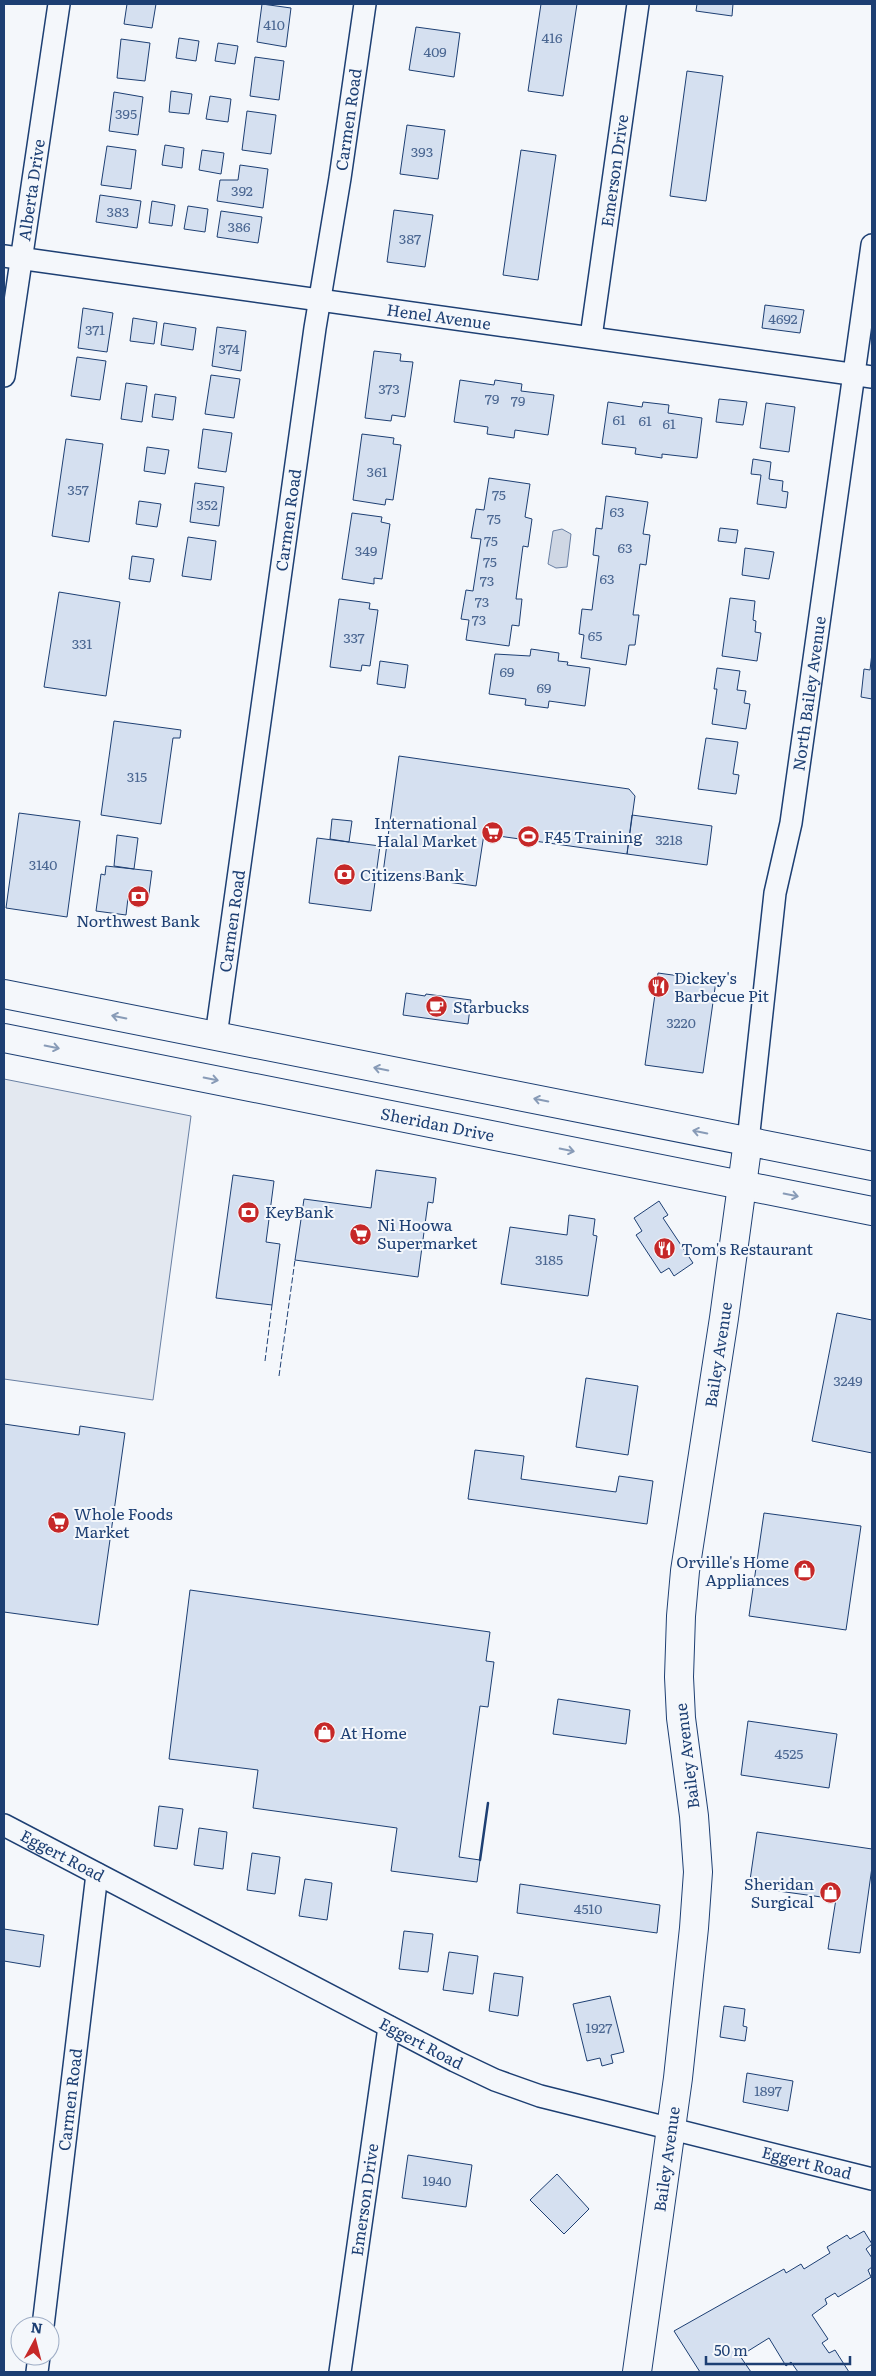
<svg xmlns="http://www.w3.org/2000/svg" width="876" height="2376" viewBox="0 0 876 2376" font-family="Literata,serif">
<rect width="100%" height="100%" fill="#f4f7fb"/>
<!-- parking -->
<path fill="#e3e8f0" stroke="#687fa3" d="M4 1079 191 1116 153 1400 4 1379Z"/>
<!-- water -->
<path fill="#cfd7e4" stroke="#687fa3" d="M562 529 571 534 567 567 556 568 548 564 553 531Z"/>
<!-- building -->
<path fill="#d5e0f0" stroke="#1d3f73" d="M127 4H156L152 28 124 24Z
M262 4 291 8 286 47 257 42Z
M541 4H577L563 96 528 91Z
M697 4H733L732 16 696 11Z
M416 27 460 33 454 77 409 70Z
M179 38 199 41 196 61 176 58Z
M121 39 150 43 145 81 117 78Z
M218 43 238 46 235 64 215 61Z
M255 57 284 61 279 100 250 96Z
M687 71 723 76 706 201 670 196Z
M171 91 192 94 189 114 169 112Z
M114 92 143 97 138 135 109 131Z
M210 96 231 99 228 122 206 119Z
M247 111 276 115 271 154 242 150Z
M407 125 445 130 438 179 400 174Z
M165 145 184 148 182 168 162 165Z
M107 146 136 150 131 189 101 185Z
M202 150 224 153 221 174 199 170Z
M521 150 556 155 538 280 503 275Z
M240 165 268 169 263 208 217 201 220 180H238Z
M100 195 141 201 137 228 96 222Z
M152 201 175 205 172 226 149 223Z
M188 206 208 209 205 232 184 229Z
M394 210 433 215 425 267 387 262Z
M221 211 262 217 258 243 217 237Z
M765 305 804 310 800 333 762 328Z
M83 308 113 313 107 352 78 348Z
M133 318 157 322 154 344 130 341Z
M164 323 196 328 193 350 161 345Z
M217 327 246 331 241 371 212 366Z
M374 351 401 354 400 361 413 362 405 417 392 415 391 421 365 418Z
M77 357 106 361 100 400 71 396Z
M211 375 240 379 234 418 205 414Z
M460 380 494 385 495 380 522 384 521 391 554 395 548 435 515 430 514 438 487 434 488 427 454 422Z
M126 383 147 386 142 422 121 419Z
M155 394 176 397 173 420 152 417Z
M719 399 747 402 743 425 716 422Z
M608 402 642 407 643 402 669 405 668 413 702 418 697 458 662 454V458L635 454 636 448 602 444Z
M766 403 795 407 789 452 760 448Z
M203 429 232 433 226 472 198 468Z
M362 434 394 438 393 444 401 445 393 500 386 499 385 505 353 500Z
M66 439 103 444 89 542 52 536Z
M147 447 169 450 165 474 144 471Z
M753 459 771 462 769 479 783 481 782 491 788 492 786 508 757 504 761 475 751 474Z
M489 478 530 484 525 517 532 519 528 547 523 546 516 599H522L519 626 512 625 509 646 466 640 469 620 461 619 466 590 473 591 481 539 471 538 476 509 484 510Z
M195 483 224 487 219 526 190 522Z
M606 496 648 502 643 534 650 535 646 565 640 564 633 615H639L635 645H629L626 665 581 658 584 635 579 634 582 609 592 610 599 556 593 555 596 528 602 529Z
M139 501 161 504 157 527 136 524Z
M352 513 382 517 381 522 390 524 382 579 374 578V584L342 579Z
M720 528 738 530 736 543 718 541Z
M188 537 216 541 211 580 182 576Z
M745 548 774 552 769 579 742 575Z
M132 556 154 559 150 582 129 579Z
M59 592 120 602 106 696 44 687Z
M730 598 755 601 753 620 756 621 755 632 761 633 757 661 722 656Z
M339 599 370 603 369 609 378 610 370 666 362 665 361 671 330 667Z
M531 649 559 653 558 661 568 662 567 665 590 668 585 706 549 701 548 708 525 705 526 699 489 694 495 654 530 656Z
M872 653V699L861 697 864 669 870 670Z
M380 661 408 665 405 688 377 684Z
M717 668 740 671 737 690 746 691 744 703 750 704 746 729 712 724 717 689H714Z
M114 721 181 730 180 738H173L161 824 101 815Z
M706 738 738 742 733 774 739 775 736 794 698 789Z
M399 756 629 789 635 796 627 854 484 834 476 886 383 873Z
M19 813 80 821 67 917 6 908Z
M632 815 712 826 707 865 627 854Z
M332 819 352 821 349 842 330 839Z
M117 835 138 838 134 869 114 866Z
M317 838 380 846 371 911 309 903Z
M106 866 152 871 148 901 128 898 126 915 96 911 101 874 105 875Z
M658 973 716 981 703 1073 645 1065Z
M406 993 425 996 426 994 471 1000 468 1024 403 1015Z
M376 1170 436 1178 433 1203 428 1202 418 1277 295 1260 304 1199 371 1208Z
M233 1175 274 1181 266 1242 280 1244 272 1305 216 1298Z
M659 1201 668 1215 663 1218 693 1263 674 1276 669 1268 661 1273 636 1235 642 1231 634 1218Z
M569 1215 595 1219 593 1235 597 1236 588 1296 501 1284 510 1227 567 1235Z
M837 1313 872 1320V1453L812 1441Z
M586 1378 638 1386 628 1455 576 1447Z
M4 1424 79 1435 80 1426 125 1433 98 1625 4 1612Z
M475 1450 524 1456 521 1479 616 1492 619 1476 653 1481 647 1524 468 1499Z
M764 1513 861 1526 846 1630 749 1616Z
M190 1590 490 1632 486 1661 494 1662 488 1707 480 1706 459 1857 480 1860 477 1882 391 1871 397 1828 253 1808 258 1770 169 1759Z
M558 1699 630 1710 626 1744 553 1734Z
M748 1721 837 1734 829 1788 741 1775Z
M159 1806 183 1809 177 1849 154 1846Z
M199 1828 227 1832 223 1869 194 1865Z
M757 1832 872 1849V1867L860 1953 828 1949 836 1899 749 1887Z
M252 1853 280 1857 275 1894 247 1890Z
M305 1879 332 1883 327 1920 299 1916Z
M520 1884 660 1905 657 1933 517 1913Z
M4 1929 44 1935 40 1967 4 1961Z
M404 1931 433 1934 428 1972 399 1969Z
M449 1952 478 1956 473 1994 443 1990Z
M494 1973 523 1977 518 2016 489 2011Z
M610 1996 624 2052 611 2055 613 2063 602 2066 600 2058 587 2061 573 2004Z
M724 2006 745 2009 743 2026 747 2027 745 2041 720 2037Z
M747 2073 793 2081 788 2111 743 2102Z
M408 2155 472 2165 466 2207 402 2198Z
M557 2174 589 2209 564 2234 530 2200Z
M864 2231 872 2244 866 2249 872 2258V2267L868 2270 871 2277 838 2297 835 2293 825 2299 827 2304 812 2315 828 2339 822 2343 829 2353 835 2350 849 2372H798L791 2362 786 2366 769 2338 740 2356 751 2372H700L674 2331 784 2269 786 2273 801 2264 804 2269 830 2253 827 2247 847 2235 850 2239Z"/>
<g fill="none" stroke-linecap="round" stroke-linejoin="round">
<defs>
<g id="minor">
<path id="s1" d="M4 256 872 377"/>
<path id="s2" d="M591 337 638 4"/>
<path id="s3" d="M4 376 59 4"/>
<path id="s4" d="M216 1036 315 328 340 178 365 4"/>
<path id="s5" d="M748 1141 775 893 791 823 872 245"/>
<path id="s6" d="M4 1825 455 2061 495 2080 540 2096 872 2179"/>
<path id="s7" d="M43 2326 97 1874"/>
<path d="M37 2372 39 2356"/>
<path id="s8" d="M340 2372 389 2027"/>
</g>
<g id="major">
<path d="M4 994 872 1166"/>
<path id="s9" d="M4 1038 872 1211"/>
<path id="s10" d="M637 2372 678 2078 694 1928 698 1872 694 1816 681 1718 679 1677 681 1616 685 1571 724 1318 748 1141"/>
</g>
</defs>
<!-- minor casing -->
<use href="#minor" stroke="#1d3f73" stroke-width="24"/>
<!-- major casing -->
<use href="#major" stroke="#1d3f73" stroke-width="30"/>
<!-- minor -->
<use href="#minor" stroke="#f4f7fb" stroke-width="21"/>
<!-- major -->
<use href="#major" stroke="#f4f7fb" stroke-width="28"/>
<!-- fence -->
<path stroke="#1d3f73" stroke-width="1" stroke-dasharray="6 2.5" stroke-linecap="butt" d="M265 1361 272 1305
M279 1376 295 1260"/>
<!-- wall -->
<path stroke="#1d3f73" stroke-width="2.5" d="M480 1860 488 1803"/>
</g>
<!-- one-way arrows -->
<defs><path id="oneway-shaft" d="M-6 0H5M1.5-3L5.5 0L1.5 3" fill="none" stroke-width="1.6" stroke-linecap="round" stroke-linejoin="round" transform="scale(1.25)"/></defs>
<g stroke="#889bb7">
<use href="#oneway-shaft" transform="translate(119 1017) rotate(-169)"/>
<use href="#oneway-shaft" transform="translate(52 1047) rotate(11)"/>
<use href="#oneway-shaft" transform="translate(381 1069) rotate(-169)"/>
<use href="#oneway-shaft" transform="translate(211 1079) rotate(11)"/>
<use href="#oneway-shaft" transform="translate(541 1100) rotate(-169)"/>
<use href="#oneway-shaft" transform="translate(700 1132) rotate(-169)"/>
<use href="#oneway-shaft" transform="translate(567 1150) rotate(11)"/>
<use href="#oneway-shaft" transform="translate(791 1195) rotate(11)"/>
</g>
<!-- icons -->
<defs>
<symbol id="supermarket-disc" viewBox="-11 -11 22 22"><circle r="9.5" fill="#c62828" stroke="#f4f7fb"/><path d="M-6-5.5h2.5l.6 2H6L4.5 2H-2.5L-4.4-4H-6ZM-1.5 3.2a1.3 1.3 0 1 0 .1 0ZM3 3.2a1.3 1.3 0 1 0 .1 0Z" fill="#fff"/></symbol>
<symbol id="stadium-disc" viewBox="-11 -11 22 22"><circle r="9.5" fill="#c62828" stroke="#f4f7fb"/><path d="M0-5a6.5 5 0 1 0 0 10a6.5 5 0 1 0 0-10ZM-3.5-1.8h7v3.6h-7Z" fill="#fff"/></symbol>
<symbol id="bank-disc" viewBox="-11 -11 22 22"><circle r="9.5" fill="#c62828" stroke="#f4f7fb"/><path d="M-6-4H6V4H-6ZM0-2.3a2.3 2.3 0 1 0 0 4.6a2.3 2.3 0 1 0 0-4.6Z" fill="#fff"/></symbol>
<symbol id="restaurant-disc" viewBox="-11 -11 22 22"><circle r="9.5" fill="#c62828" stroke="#f4f7fb"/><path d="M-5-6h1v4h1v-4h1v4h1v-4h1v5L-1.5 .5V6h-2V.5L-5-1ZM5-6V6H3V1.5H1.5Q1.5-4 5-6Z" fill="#fff"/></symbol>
<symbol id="cafe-disc" viewBox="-11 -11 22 22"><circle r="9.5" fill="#c62828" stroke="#f4f7fb"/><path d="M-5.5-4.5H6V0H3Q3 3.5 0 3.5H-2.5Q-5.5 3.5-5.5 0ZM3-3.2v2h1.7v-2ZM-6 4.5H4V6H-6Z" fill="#fff"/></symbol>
<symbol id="shop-disc" viewBox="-11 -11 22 22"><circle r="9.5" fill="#c62828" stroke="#f4f7fb"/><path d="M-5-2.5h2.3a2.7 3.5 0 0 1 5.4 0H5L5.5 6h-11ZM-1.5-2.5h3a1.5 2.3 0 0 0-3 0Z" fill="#fff"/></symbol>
</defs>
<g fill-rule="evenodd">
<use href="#supermarket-disc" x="480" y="820" width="25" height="25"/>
<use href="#stadium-disc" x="516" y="824" width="25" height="25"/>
<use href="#bank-disc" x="332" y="862" width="25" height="25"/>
<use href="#bank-disc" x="126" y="884" width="25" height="25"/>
<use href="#restaurant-disc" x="646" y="974" width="25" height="25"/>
<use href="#cafe-disc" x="424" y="994" width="25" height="25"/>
<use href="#bank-disc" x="236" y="1200" width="25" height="25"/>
<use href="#supermarket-disc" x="348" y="1222" width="25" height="25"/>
<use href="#restaurant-disc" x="652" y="1236" width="25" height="25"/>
<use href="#supermarket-disc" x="46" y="1510" width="25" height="25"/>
<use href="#shop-disc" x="792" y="1558" width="25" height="25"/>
<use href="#shop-disc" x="312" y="1720" width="25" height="25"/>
<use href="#shop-disc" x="818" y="1880" width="25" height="25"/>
</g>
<g text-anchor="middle" stroke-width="4" stroke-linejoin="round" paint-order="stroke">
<!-- number labels -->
<g font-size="14" fill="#4b6792">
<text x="274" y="30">410</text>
<text x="552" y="43">416</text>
<text x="435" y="57">409</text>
<text x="126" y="119">395</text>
<text x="422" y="157">393</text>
<text x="242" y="196">392</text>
<text x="118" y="217">383</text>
<text x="239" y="232">386</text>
<text x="410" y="244">387</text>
<text x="783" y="324">4692</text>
<text x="95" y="335">371</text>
<text x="229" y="354">374</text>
<text x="389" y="394">373</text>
<text x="492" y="404">79</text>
<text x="518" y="406">79</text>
<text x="619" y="425">61</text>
<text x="645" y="426">61</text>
<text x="669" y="429">61</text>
<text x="377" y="477">361</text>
<text x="78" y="495">357</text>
<text x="499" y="500">75</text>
<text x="207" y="510">352</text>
<text x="617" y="517">63</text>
<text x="494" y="524">75</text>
<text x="491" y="546">75</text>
<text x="625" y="553">63</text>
<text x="366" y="556">349</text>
<text x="490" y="567">75</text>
<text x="607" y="584">63</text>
<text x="487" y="586">73</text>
<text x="482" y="607">73</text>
<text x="479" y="625">73</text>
<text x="595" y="641">65</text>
<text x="354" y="643">337</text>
<text x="82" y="649">331</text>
<text x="507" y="677">69</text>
<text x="544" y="693">69</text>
<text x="137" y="782">315</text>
<text x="669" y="845">3218</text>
<text x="43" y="870">3140</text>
<text x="681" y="1028">3220</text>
<text x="549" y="1265">3185</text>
<text x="848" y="1386">3249</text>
<text x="789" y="1759">4525</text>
<text x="588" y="1914">4510</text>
<text x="599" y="2033">1927</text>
<text x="768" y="2096">1897</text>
<text x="437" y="2186">1940</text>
</g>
<!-- street labels -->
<g font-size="16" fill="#1d3f73" stroke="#f4f7fb">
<text dy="6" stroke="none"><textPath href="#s4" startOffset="926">Carmen Road</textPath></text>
<text dy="6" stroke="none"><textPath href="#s2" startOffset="168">Emerson Drive</textPath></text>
<text dy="6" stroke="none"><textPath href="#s3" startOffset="188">Alberta Drive</textPath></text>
<text dy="6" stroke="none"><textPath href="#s1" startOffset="439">Henel Avenue</textPath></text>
<text dy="6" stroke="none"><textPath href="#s4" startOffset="521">Carmen Road</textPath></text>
<text dy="6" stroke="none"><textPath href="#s5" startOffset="452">North Bailey Avenue</textPath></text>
<text dy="6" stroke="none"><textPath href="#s4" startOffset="116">Carmen Road</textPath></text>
<text dy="6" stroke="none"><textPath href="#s9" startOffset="442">Sheridan Drive</textPath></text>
<text dy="6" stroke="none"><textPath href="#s10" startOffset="1025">Bailey Avenue</textPath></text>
<text transform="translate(687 1756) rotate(-97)" y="6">Bailey Avenue</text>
<text dy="6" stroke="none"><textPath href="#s6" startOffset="66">Eggert Road</textPath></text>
<text dy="6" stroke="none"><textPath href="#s6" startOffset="471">Eggert Road</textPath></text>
<text dy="6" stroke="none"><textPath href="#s7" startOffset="228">Carmen Road</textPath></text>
<text dy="6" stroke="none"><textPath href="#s10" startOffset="215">Bailey Avenue</textPath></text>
<text dy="6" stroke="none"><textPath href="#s6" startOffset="876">Eggert Road</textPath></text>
<text dy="6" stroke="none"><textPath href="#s8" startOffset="174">Emerson Drive</textPath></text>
</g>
<!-- poi labels -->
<g font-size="16" fill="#1d3f73" stroke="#f4f7fb" text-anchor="start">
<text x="477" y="829" text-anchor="end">International<tspan x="477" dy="18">Halal Market</tspan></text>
<text x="544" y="843">F45 Training</text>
<text x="360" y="881">Citizens Bank</text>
<text x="138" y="927" text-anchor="middle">Northwest Bank</text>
<text x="674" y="984">Dickey's<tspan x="674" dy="18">Barbecue Pit</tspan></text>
<text x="453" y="1013">Starbucks</text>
<text x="265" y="1218">KeyBank</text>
<text x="377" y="1231">Ni Hoowa<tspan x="377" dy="18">Supermarket</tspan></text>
<text x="681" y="1255">Tom's Restaurant</text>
<text x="74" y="1520">Whole Foods<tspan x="74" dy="18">Market</tspan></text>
<text x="789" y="1568" text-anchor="end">Orville's Home<tspan x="789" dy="18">Appliances</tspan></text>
<text x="340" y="1739">At Home</text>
<text x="814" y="1890" text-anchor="end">Sheridan<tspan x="814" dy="18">Surgical</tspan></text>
</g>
</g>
<!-- border -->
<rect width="876" height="2376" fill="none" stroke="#1d3f73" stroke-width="10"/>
<!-- north arrow -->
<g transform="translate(35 2341) rotate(7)"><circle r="24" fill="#f4f7fb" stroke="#9eadc5"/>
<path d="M0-4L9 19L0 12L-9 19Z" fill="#c62828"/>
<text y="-8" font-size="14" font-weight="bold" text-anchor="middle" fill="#1d3f73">N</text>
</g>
<!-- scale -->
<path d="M706 2356v8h144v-8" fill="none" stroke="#1d3f73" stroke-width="2.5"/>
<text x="714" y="2356" font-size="15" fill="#1d3f73" stroke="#f4f7fb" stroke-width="4" paint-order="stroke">50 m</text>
</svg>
